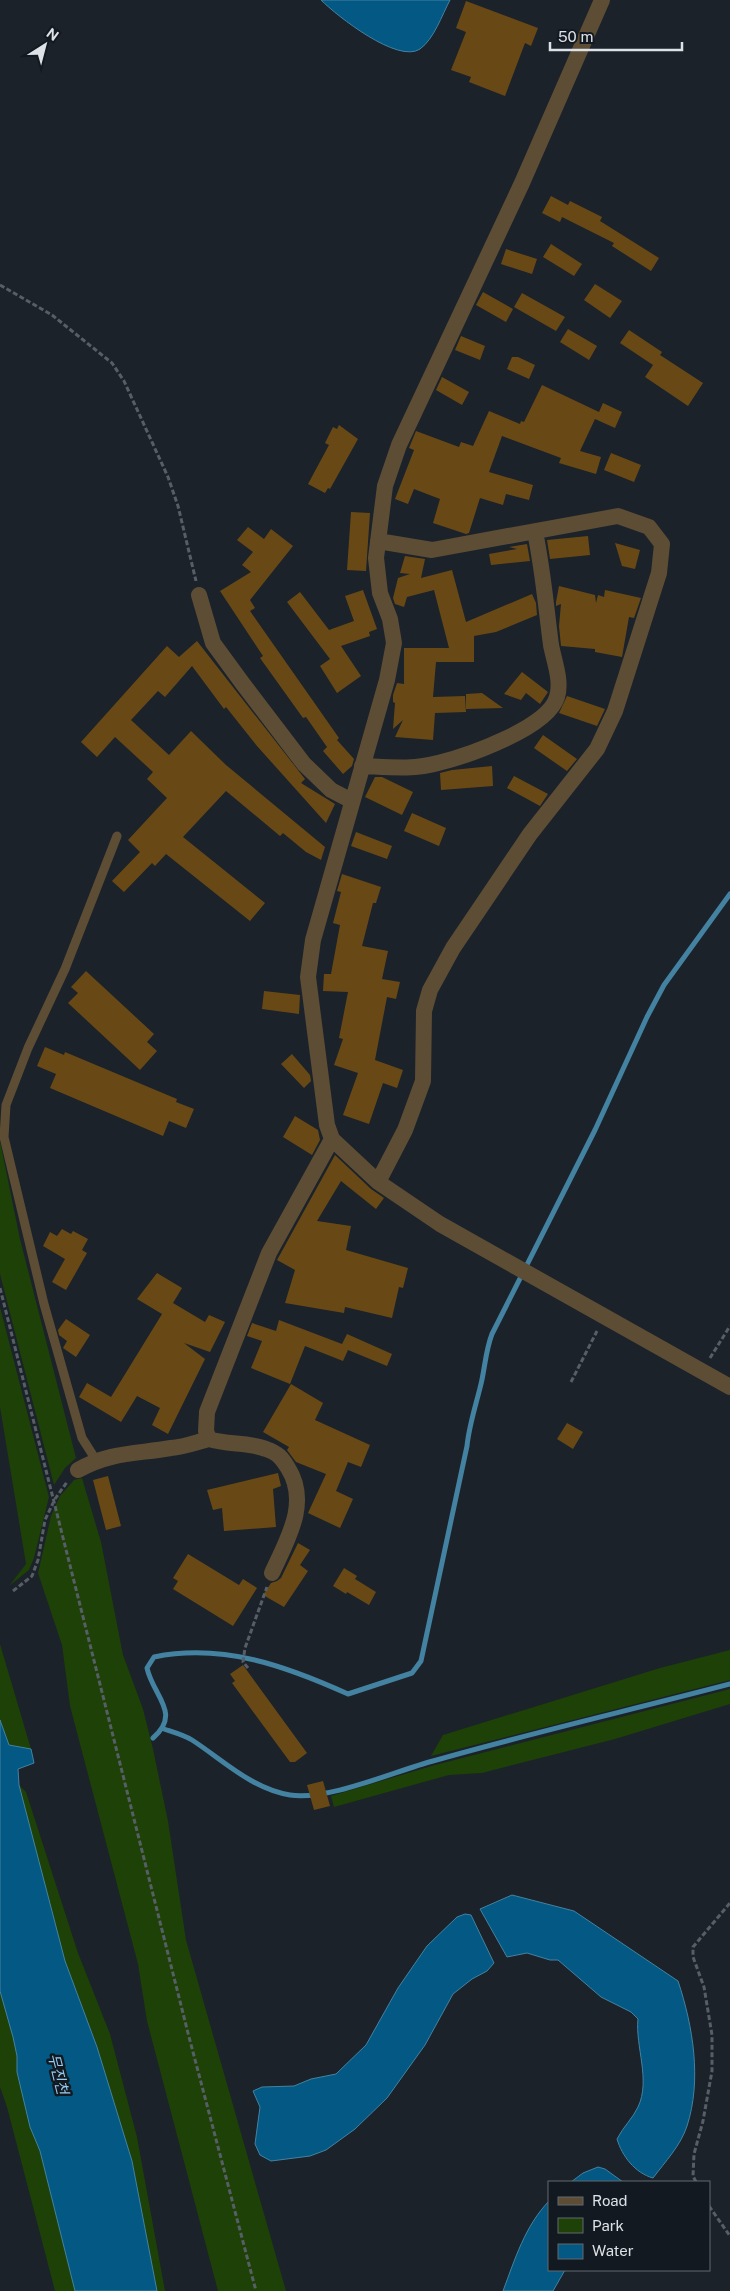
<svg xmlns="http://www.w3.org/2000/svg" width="730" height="2291" viewBox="0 0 730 2291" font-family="'Public Sans','Noto Sans KR',sans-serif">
<rect width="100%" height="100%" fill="#1b222a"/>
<!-- green -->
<path fill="#1d4107" d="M0 1141 20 1239 76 1458 65 1468 54 1485 0 1274Z
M0 1307 49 1497 34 1558 29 1570 9 1586 26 1564 0 1407Z
M82 1478 101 1542 123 1655 143 1709 153 1749 168 1821 186 1940 286 2291H218L147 2021 138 1964 70 1706 62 1645 38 1573 51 1516 60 1496 74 1480Z
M0 1644 31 1749 9 1745 0 1720Z
M730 1650V1680L431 1756 443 1735 660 1668Z
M730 1689V1704L615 1739 482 1773 449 1775 334 1807 331 1796 435 1765Z
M19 1785 26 1792 78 1953 110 2034 137 2137 165 2291H157L132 2161 97 2047 65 1961Z
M0 1991 13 2037 17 2056V2072L30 2127 40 2151 75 2291H55L7 2107 0 2087Z"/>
<!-- water -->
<path fill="#035983" stroke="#4482a1" d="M321 0H450C442 15 434 39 420 49 398 64 337 16 321 0Z
M0 1720 9 1745 31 1749 34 1763 18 1769 19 1785 65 1961 97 2047 132 2161 157 2291H75L40 2151 30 2127 17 2072V2056L13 2037 0 1991Z
M512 1895 574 1911 678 1981C693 2026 702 2080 687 2126 681 2145 665 2162 653 2178 635 2173 622 2156 617 2139 623 2127 633 2118 638 2107 651 2080 635 2046 638 2019L631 2012 601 1997 558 1960H550L527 1953 507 1957 480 1909Z
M465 1914 471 1915 494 1963 487 1971 472 1979 453 1994 425 2045 387 2098 355 2129 326 2150 310 2156 271 2161 260 2155 255 2144 260 2107 253 2091 262 2087 294 2086 311 2079 336 2074 366 2045 398 1988 427 1946 457 1917Z
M598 2167 605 2169 623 2182H571L583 2173Z
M549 2201V2270H565L553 2291H503C515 2259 525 2226 549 2201Z"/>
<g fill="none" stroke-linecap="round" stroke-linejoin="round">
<!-- stream -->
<path stroke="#4482a1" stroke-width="5" d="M164 1729C173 1732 184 1735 192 1740 223 1760 252 1789 290 1795 328 1801 395 1771 433 1761 531 1733 631 1710 730 1684
M153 1738C182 1713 153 1696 147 1668L154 1657C223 1643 286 1666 348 1694L412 1673 421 1661 467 1446C469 1426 475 1408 480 1388 485 1370 485 1352 492 1334L595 1130 647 1017 664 985 730 894"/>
</g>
<!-- building -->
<path fill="#684915" d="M466 1 538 28 531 46 525 43 505 96 469 82 471 77 451 70 466 32 456 28Z
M551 196 568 205 570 201 602 217 600 221 659 258 651 271 612 246 614 243 562 217 560 222 542 213Z
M551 244 582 264 574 276 543 257Z
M506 249 537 259 532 274 501 264Z
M595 284 622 301 610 318 584 300Z
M483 292 513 309 506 322 476 305Z
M522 293 565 317 556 331 514 307Z
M568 329 597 346 589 360 560 342Z
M629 330 662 352 660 355 703 383 688 406 645 377 653 365 620 343Z
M461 336 485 346 480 360 455 350Z
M512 357H518L535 365 529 379 507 369Z
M442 377 469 392 462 405 436 390Z
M542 385 599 412 603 403 622 412 615 428 595 419 580 451 601 457 596 474 559 463 561 458 502 436 489 472 533 485 529 500 506 494 503 505 480 498 469 533 466 534 433 523 440 499 414 489 408 504 395 499 414 450 409 448 416 431 459 447 461 442 473 446 489 411 520 424 521 421 524 422Z
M339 425 358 439 330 489 328 488 325 493 308 484 329 445 325 443 333 427 337 429Z
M611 453 641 465 634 482 604 470Z
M351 512 370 513 366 571 347 570Z
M248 527 264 539 271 529 293 546 250 600 255 608 250 611 339 738 337 740 354 759 352 766 343 774 323 751 329 745 327 747 306 717 303 718 260 658 263 656 220 591 251 572 242 565 253 552 237 540Z
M588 536 590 555 550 559 547 540Z
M615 543 640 550 635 569 622 566Z
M527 544 530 561 491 565 489 554 517 549 509 547Z
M405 556 425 559 421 578 452 570 466 622 532 594 536 603 537 615 496 632 474 636V662H436L433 697 465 696 466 712 435 713 433 740 395 737 403 720 393 729 395 703 393 702V695L397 683 404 684V648H449L434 590 407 597 404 607 395 604 393 598 398 578 410 574 400 573Z
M559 586 595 595 596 603 598 595 604 597 605 590 641 598 634 618 629 617 622 657 595 652V649L561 646 559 626 561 604 556 606V602Z
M363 590 377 629 369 632 370 636 341 646 361 676 337 693 320 666 330 659 287 602 300 592 329 630 354 621 345 596Z
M197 641 305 779 301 783 335 804 326 823 257 746 226 707 224 709 192 666 165 697 158 691 131 720 169 755 191 731 226 765 325 847 321 860 306 852 283 833 280 836 226 791 183 837 265 903 250 921 166 854 155 866 152 863 124 892 112 881 140 852 128 840 167 798 147 779 153 772 115 737 97 757 81 742 167 646 179 657Z
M522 672 548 692 540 704 526 693 521 700 504 694Z
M482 693 503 708 466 709V694Z
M567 696 605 709 597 726 559 713Z
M543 735 577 759 567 771 534 748Z
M492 766 493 786 441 790 440 773 452 770Z
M514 776 548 794 540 806 507 788Z
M375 777H382L413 792 402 815 365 797Z
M412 813 446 828 439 846 404 831Z
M356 832 392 846 387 859 351 846Z
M342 874 381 887 376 903H373L362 946 388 951 382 979 400 982 396 999 387 997 375 1060 403 1070 397 1088 383 1083 369 1124 343 1115 358 1073 334 1065 343 1039 339 1038 348 992 323 991 324 974H331L340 925 333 923 341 892 337 891Z
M86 971 154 1034 147 1042 157 1051 140 1070 68 1003 78 993 71 987Z
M264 991 300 995 299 1014 262 1009Z
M45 1047 64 1055 65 1052 177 1099 176 1102 194 1109 186 1128 169 1121 163 1136 50 1088 56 1074 37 1066Z
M292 1054 310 1075 311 1081 304 1088 281 1064Z
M295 1116 318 1130 320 1140 312 1155 283 1137Z
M335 1155 371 1189 384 1198 376 1209 341 1181 317 1221 351 1226 346 1250 408 1268 403 1288 399 1287 392 1318 345 1307 344 1313 285 1303 295 1270 277 1260Z
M62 1229 71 1234 73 1231 88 1239 82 1250 87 1253 66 1290 52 1282 65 1259 43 1246 50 1232 57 1236Z
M157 1273 182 1288 173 1303 205 1322 209 1315 225 1322 210 1352 184 1343 205 1359 168 1434 152 1425 160 1408 137 1396 121 1422 79 1397 87 1383 111 1397 162 1314 137 1299Z
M66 1319 90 1335 76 1357 63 1348 67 1341 59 1335 58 1330Z
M279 1320 342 1344 347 1334 392 1354 387 1366 348 1350 343 1361 305 1346 290 1384 251 1368 262 1341 247 1336 252 1323 276 1331Z
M291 1384 323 1403 315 1420 370 1445 361 1467 348 1462 336 1491 353 1499 340 1528 308 1513 326 1474 296 1462 287 1450 289 1447 263 1432Z
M567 1423 583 1432 573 1449 557 1439Z
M278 1473 281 1486 273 1489 276 1527 224 1531 222 1508 213 1510 207 1490Z
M108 1476 121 1526 106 1530 93 1480Z
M298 1543 310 1550 300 1565 308 1571 284 1607 263 1595 271 1583 277 1581 281 1578Z
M188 1554 239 1585 243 1579 257 1588 233 1626 173 1589 178 1581 173 1578Z
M344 1568 357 1576 355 1579 376 1592 369 1605 347 1592 346 1594 333 1586Z
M243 1665 307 1753 295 1762H290L232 1683 235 1681 230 1674Z
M323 1781 330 1806 314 1810 307 1785Z"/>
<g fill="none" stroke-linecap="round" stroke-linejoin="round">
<!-- path -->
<path stroke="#575e65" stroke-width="3" stroke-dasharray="5 2.5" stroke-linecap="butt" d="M0 285 52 315 112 363 124 381 168 477 178 506 196 581
M0 1288 188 2033 256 2291
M710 1358 730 1326
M571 1382 597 1331
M13 1591 32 1576 38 1560 45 1520 55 1499 67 1482
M248 1668 243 1662 245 1648 267 1587
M696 2182 693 2176 694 2154 703 2121 712 2071V2035L704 1987 693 1957V1947L730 1903
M709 2206 730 2236"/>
<!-- lane -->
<path stroke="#5d4d34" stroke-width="9" d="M96 1460 82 1438 44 1304 4 1137 6 1105 28 1048 65 969 117 836"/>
<!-- street -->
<path stroke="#5d4d34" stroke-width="16" d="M602 0 522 183 399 445 385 486 376 558 380 593 390 619 394 643 387 680 313 940 308 977 327 1125 332 1139 378 1182 440 1224 730 1387
M378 541 432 550 618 516 649 527 662 544 659 573 615 711 597 749 530 834 453 948 430 990 424 1011 423 1081 405 1130 378 1182
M199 595 213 643 243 684 304 764 331 790 352 801
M362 766C387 767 414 770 438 763 467 756 548 728 557 697 562 681 554 661 551 645 546 607 543 570 535 532
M78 1470C110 1452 136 1454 171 1448 184 1447 197 1442 209 1439
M272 1573C287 1540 310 1503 288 1468 282 1458 278 1453 266 1449 249 1442 227 1445 209 1439L206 1431 207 1412 269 1253 332 1139"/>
</g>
<g text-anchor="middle" stroke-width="5" stroke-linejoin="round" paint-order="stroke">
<!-- water labels -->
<g font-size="15" font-style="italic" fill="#96ccf1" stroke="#121920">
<text transform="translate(58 2074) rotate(76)" y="5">무진천</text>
</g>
</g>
<!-- legend -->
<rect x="548" y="2181" width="162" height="90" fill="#121920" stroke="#636970"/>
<rect x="558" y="2197" width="25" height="8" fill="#5d4d34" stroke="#636970"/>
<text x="592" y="2206" font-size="15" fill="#dde2e7">Road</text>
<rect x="558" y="2218" width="25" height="15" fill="#1d4107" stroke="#636970"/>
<text x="592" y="2231" font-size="15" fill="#dde2e7">Park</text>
<rect x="558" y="2244" width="25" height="15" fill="#035983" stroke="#636970"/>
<text x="592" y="2256" font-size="15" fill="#dde2e7">Water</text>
<!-- north arrow -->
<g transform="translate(45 45) rotate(36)" stroke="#121920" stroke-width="4" paint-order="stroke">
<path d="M0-4L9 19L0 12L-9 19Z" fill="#dde2e7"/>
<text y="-8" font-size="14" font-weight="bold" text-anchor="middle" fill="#dde2e7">N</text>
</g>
<!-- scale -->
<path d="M550 42v8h132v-8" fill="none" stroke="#dde2e7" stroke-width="2.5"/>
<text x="558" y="42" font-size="15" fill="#dde2e7" stroke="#121920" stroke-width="4" paint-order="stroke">50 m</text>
</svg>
